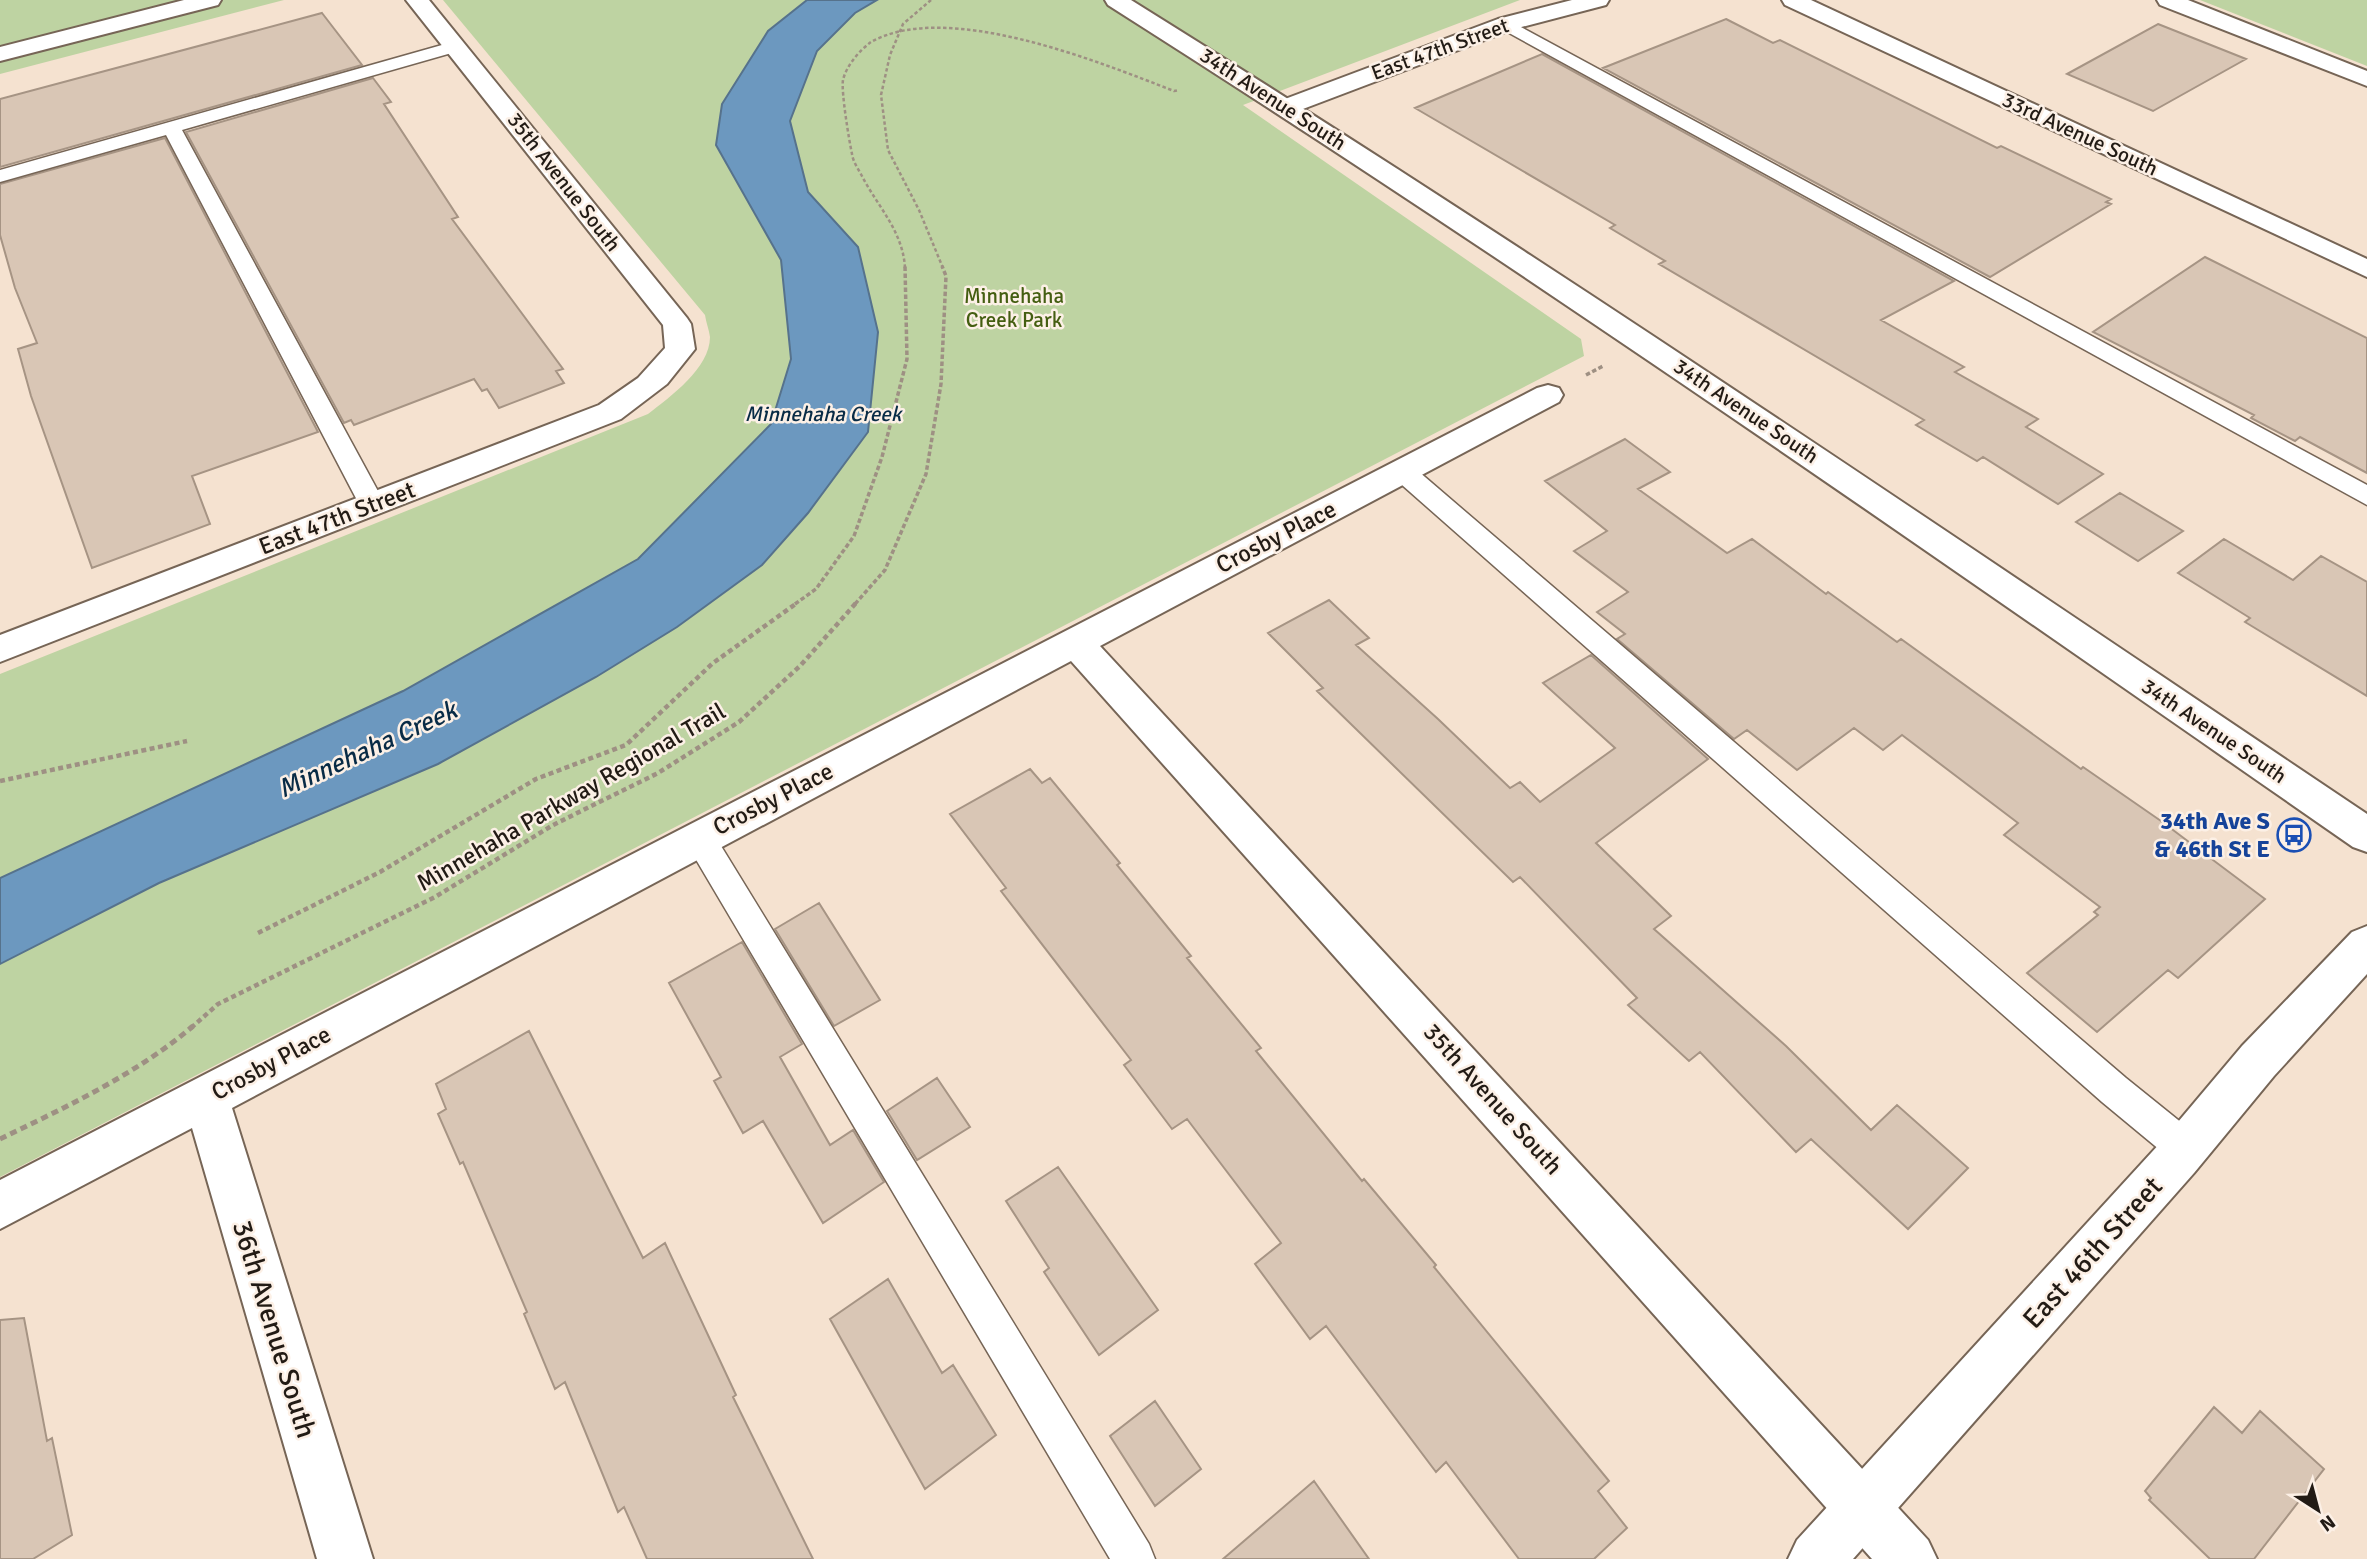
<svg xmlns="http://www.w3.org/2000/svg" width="2367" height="1559" viewBox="0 0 2367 1559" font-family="Signika,sans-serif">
<rect width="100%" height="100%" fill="#f5e2d0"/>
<!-- green -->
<path fill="#bed3a2" d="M0 0H284L0 74Z
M443 0H1520L1243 105 1581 339 1584 356 0 1177V674L648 414C670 397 710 368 710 337 709 330 706 322 705 315Z
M2200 0H2367V66Z"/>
<!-- water -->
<path fill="#6c98bf" stroke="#56728c" stroke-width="2" d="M807 0H877L855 13 817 51 790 121 808 192 858 247 878 332 868 432 808 513 762 565 677 627 596 677 438 764 159 883 0 964V878L403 691 638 559 771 424 791 359 781 260 716 145 722 104 768 31Z"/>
<!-- building -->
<path fill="#d9c6b5" stroke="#a69484" stroke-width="2" d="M322 13 362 65 0 167V99Z
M1726 19 1773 43 1780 40 1997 148 2001 146 2111 199 2106 202 2111 204 1990 277 1603 68Z
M2158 24 2246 59 2153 111 2067 74Z
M1542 54 1954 281 1881 320 1964 367 1955 372 2038 419 2026 427 2103 474 2058 504 1983 457 1977 461 1916 425 1924 420 1659 264 1665 261 1610 228 1615 225 1415 108Z
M373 78 391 102 384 104 458 217 452 219 563 369 556 371 564 383 499 408 487 389 482 391 474 379 354 425 351 420 344 423 186 132Z
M165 138 318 432 192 476 210 524 92 568 31 396 18 349 37 343 15 288 0 235V184Z
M2205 257 2367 338V473L2300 437 2295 441 2251 418 2254 415 2093 332Z
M1625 439 1670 472 1638 489 1727 553 1752 539 1826 594 1828 592 1897 642 1901 639 2081 769 2083 767 2161 821 2265 899 2178 978 2168 970 2097 1032 2027 973 2098 915 2094 912 2100 907 2004 835 2018 823 1902 735 1883 750 1854 728 1797 770 1747 730 1734 739 1617 639 1625 634 1597 612 1628 592 1574 551 1607 531 1545 481Z
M2120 493 2183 531 2138 561 2076 522Z
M2224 539 2293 580 2321 556 2367 582V696L2245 622 2250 618 2178 573Z
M1329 600 1369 638 1356 645 1438 719 1510 788 1520 782 1540 802 1615 748 1543 683 1591 655 1708 759 1596 843 1671 916 1654 929 1786 1046 1871 1130 1897 1105 1968 1168 1908 1229 1811 1139 1796 1152 1700 1052 1689 1061 1628 1005 1637 998 1520 877 1513 882 1317 691 1323 688 1268 633Z
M1030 769 1042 783 1050 778 1120 863 1117 865 1191 956 1187 958 1261 1048 1256 1051 1362 1181 1364 1179 1436 1265 1434 1267 1609 1481 1598 1491 1627 1528 1594 1559H1519L1446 1462 1436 1472 1326 1326 1310 1339 1255 1264 1281 1243 1187 1119 1172 1129 1124 1065 1131 1060 1001 891 1006 888 950 814Z
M819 903 880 1000 834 1026 775 929Z
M742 942 802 1044 780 1057 830 1145 853 1130 884 1182 823 1223 763 1121 743 1133 714 1081 721 1077 669 983Z
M529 1031 643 1258 665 1243 736 1395 733 1397 813 1559H647L624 1507 618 1512 565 1382 555 1389 524 1314 527 1312 463 1162 460 1164 438 1114 446 1109 436 1084Z
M937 1078 970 1127 917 1160 887 1111Z
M1058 1167 1158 1310 1099 1355 1044 1272 1049 1268 1006 1201Z
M888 1279 942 1373 953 1365 996 1435 925 1489 830 1319Z
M24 1318 47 1441 52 1438 72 1535 33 1559H0V1320Z
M1155 1401 1201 1469 1155 1506 1110 1436Z
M2214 1407 2242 1433 2260 1411 2324 1469 2254 1559H2210L2149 1500 2151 1498 2145 1491Z
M1314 1481 1369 1559H1223Z"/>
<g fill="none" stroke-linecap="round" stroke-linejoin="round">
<defs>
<path id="service" d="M1506 19 2367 485V505L1500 28 1497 24 1500 20Z
M456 41 465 46 462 50 182 130 385 504 381 510 372 513 363 510 359 504 166 135 0 182V170Z
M1402 463 1411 465 2126 1078 2198 1136 2203 1148 2198 1160 2185 1165 2172 1160 2102 1102 1393 477 1390 471 1393 465Z
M699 824 710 828 1149 1544 1155 1559H1110L688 846 684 837 688 828Z"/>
<path id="minor" d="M406 0H429L687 318 691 324 695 349 667 384 621 419 0 662V635L599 405 638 378 665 348 663 325Z
M1572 0H1609L1606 5 1514 29 1295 112 1286 114 1277 112 1274 107 1277 102 1498 19Z
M1782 0H1811L2367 259V277L1785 5Z
M2157 0H2188L2367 71V86L2160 5Z
M1548 385 1559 388 1563 395 1559 402 1100 646 1928 1540 1937 1559H1872L1071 661 232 1108 373 1559H317L192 1128 0 1229V1180L1537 388Z"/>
<path id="tertiary" d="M184 0H221L218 5 0 61V47Z
M1105 0H1131C1550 261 1957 539 2367 814V852L2353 847C1941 561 1531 273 1108 5Z
M2367 926V974L2274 1076 2194 1173 1853 1559H1788L1797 1540 2162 1141 2242 1046 2352 932Z"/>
</defs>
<!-- service casing -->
<use href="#service" stroke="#766556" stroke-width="3"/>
<!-- minor casing -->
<use href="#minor" stroke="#766556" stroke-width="4"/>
<!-- tertiary casing -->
<use href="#tertiary" stroke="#766556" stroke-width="4"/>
<!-- path-far3 -->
<path stroke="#9e9083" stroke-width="2.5" stroke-dasharray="3.5 2.5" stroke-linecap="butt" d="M931 0 903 24 890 55 881 95 888 150 919 210 943 268
M905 268C903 232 879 208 863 178 859 170 853 162 852 154 849 140 841 91 843 80 846 66 860 50 871 42 946 0 1097 61 1174 91L1179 90"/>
<!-- path-far2 -->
<path stroke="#9e9083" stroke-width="3.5" stroke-dasharray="4.5 2.5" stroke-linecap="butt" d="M1586 375 1603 366
M795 604 816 589 854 536 882 457 907 359 905 266
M855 604 885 570 926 474 941 384 946 276 942 266"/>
<!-- path-far1 -->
<path stroke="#9e9083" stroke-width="4.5" stroke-dasharray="5 3.5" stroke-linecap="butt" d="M0 781 187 741
M258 933 380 872 536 779 626 745 713 663 797 603
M191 1028 218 1004 435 897 553 825 658 773 739 722 800 666 856 603"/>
<!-- path -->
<path stroke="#9e9083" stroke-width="5" stroke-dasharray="7 4.5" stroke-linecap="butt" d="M0 1139C66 1107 137 1074 193 1026"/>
<!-- service -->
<use href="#service" fill="#fff" fill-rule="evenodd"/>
<!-- minor -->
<use href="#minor" fill="#fff" fill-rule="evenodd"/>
<!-- tertiary -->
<use href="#tertiary" fill="#fff" fill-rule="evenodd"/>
</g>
<!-- icons -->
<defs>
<symbol id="bus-ring" viewBox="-11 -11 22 22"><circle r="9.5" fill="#fcf0e6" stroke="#1a4fb4" stroke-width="1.5"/><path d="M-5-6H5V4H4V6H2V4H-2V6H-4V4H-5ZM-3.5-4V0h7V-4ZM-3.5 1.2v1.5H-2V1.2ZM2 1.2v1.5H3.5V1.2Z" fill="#1a4fb4"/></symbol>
</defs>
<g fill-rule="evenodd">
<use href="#bus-ring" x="2275" y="816" width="38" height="38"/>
</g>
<g text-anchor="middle" stroke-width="5" stroke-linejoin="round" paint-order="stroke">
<!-- far-street labels -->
<g font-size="21" fill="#221b15" stroke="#fcf0e6">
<text transform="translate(1440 49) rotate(-20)" y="7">East 47th Street</text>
<text transform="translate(1273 99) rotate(33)" y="7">34th Avenue South</text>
<text transform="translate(2080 134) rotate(25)" y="7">33rd Avenue South</text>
<text transform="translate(564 182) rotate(52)" y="7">35th Avenue South</text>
<text transform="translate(1746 411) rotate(34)" y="7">34th Avenue South</text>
<text transform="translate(2214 731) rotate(34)" y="7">34th Avenue South</text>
</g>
<!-- far-park labels -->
<g font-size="21" fill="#445e11" stroke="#fcf0e6">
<text x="1014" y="303">Minnehaha<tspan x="1014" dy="24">Creek Park</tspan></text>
</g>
<!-- far-water labels -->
<g font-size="21" font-style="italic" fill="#082b46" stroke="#fcf0e6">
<text x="823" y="421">Minnehaha Creek</text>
</g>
<!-- street labels -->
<g font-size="24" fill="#221b15" stroke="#fcf0e6">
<text transform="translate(337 518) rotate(-21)" y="8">East 47th Street</text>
<text transform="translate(1276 537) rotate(-27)" y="8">Crosby Place</text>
<text transform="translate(571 797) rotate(-30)" y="8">Minnehaha Parkway Regional Trail</text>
<text transform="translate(773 799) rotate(-27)" y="8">Crosby Place</text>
<text transform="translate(271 1063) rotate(-28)" y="8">Crosby Place</text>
<text transform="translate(1493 1099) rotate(48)" y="8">35th Avenue South</text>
</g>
<!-- transit labels -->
<g font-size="24" font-weight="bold" fill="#164399" stroke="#fcf0e6" text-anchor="end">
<text x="2270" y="829">34th Ave S<tspan x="2270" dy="28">&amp; 46th St E</tspan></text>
</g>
<!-- water labels -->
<g font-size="26" font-style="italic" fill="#082b46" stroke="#fcf0e6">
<text transform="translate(367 749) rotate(-25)" y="9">Minnehaha Creek</text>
</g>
<!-- near-street labels -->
<g font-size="28" fill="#221b15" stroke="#fcf0e6">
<text transform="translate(2092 1252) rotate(-48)" y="10">East 46th Street</text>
<text transform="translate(275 1329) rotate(73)" y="10">36th Avenue South</text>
</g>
</g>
<!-- north arrow -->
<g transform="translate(2318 1510) rotate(144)" stroke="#fcf0e6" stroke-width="5" paint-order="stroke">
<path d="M0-5L12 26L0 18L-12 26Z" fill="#221b15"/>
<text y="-10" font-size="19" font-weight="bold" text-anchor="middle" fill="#221b15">N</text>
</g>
</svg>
